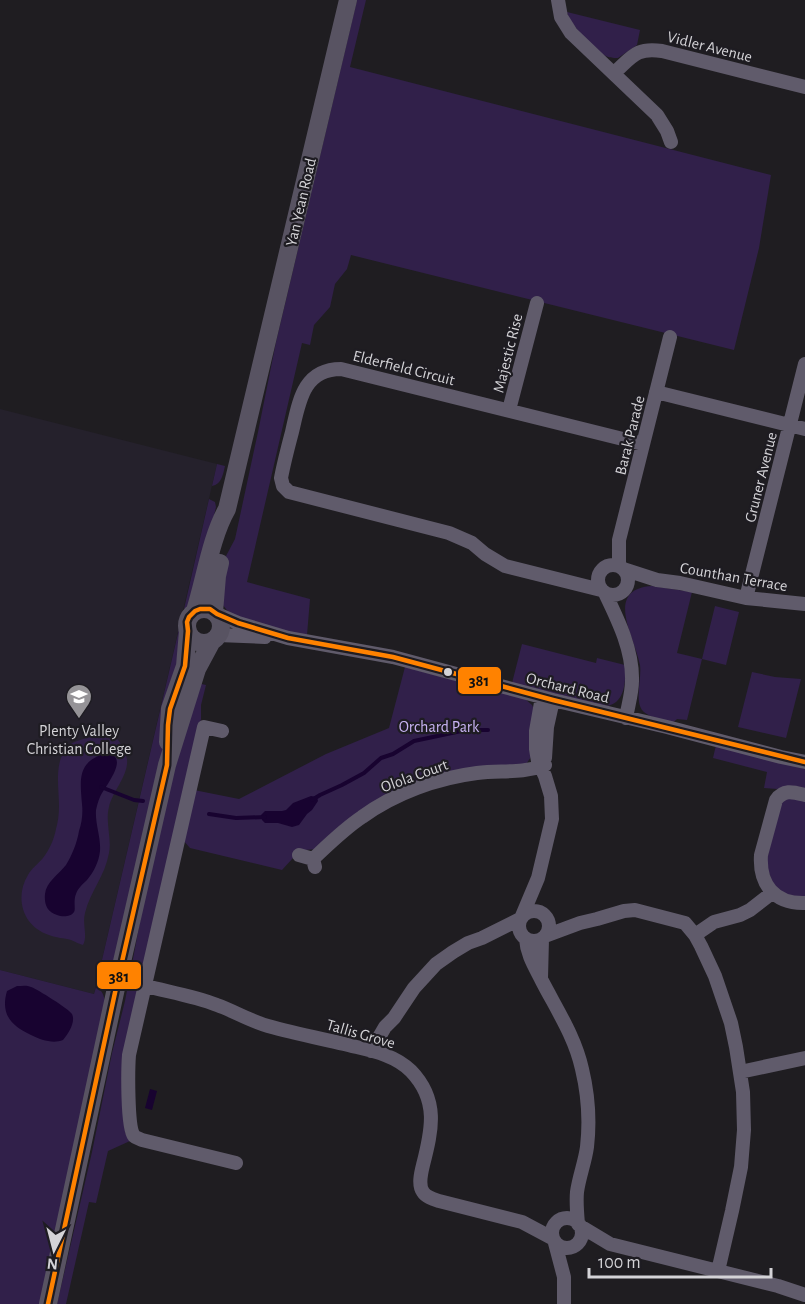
<svg xmlns="http://www.w3.org/2000/svg" width="805" height="1304" viewBox="0 0 805 1304" font-family="'Alegreya Sans',sans-serif">
<rect width="100%" height="100%" fill="#1f1d21"/>
<!-- built -->
<path fill="#25212c" d="M0 409 217 464 94 994 0 970Z"/>
<!-- green -->
<path fill="#31204a" d="M357 0H366L350 67 771 175 759 248 734 350 351 255 347 269 335 284 330 307 314 325 310 345 302 343 247 582 310 599 307 635 279 630 230 614 222 604V569L226 556 235 539 258 432 276 342Z
M567 12 640 30 637 45 618 58C613 58 609 58 604 55 594 49 569 24 567 12Z
M217 464 225 466C223 474 222 484 212 486Z
M209 499 215 502 216 507 196 592 188 607 184 609Z
M652 586 692 592 677 653 702 659 715 606 739 612 726 665 702 659 687 720C684 720 680 719 677 719 676 720 675 721 673 722 667 723 647 716 643 711 634 702 642 678 640 665 635 638 603 589 652 586Z
M179 629 182 633 160 766 113 967C109 973 106 977 98 977Z
M522 644 596 663 597 658 625 665C626 683 625 708 600 706L512 683Z
M405 667 525 699 532 705 534 709 531 757 526 764 450 773 317 849 293 851V858L282 870 190 848 183 840 194 790 239 799 326 754 389 728Z
M752 672 775 677 801 679 786 738 738 727Z
M197 683 206 685 201 705V719L124 1056 125 1132 130 1141 108 1151 96 1203 89 1202 66 1304H57L92 1152 112 1053 125 1001 146 890 176 759Z
M104 735C107 735 110 735 113 736 120 739 126 753 127 759 129 775 112 792 109 807 105 822 112 838 109 853 105 876 90 892 85 913 82 924 88 936 83 945 79 944 76 942 71 940 64 938 56 938 49 935 23 927 14 898 28 875 31 869 38 864 43 858 49 850 54 840 56 829 58 822 59 814 59 806 59 787 54 765 66 748 72 740 94 736 104 735Z
M716 745 805 769V789L789 786 777 789 764 788 767 772 713 758Z
M787 798 805 799V898L792 897 774 887 766 864 778 809 783 800Z
M0 970 94 994 96 987C102 990 104 995 105 1002L40 1304H0Z"/>
<!-- water -->
<path fill="#180330" d="M106 753C132 756 104 787 100 797 98 801 97 806 96 810 95 824 101 837 100 851 99 861 94 872 87 880 83 884 78 888 76 894 73 901 76 910 74 912 71 917 62 917 57 915 47 912 44 904 45 894 46 882 59 874 66 865 72 855 77 843 79 831 82 822 83 813 82 804 80 779 77 762 106 753Z
M311 796 317 797 318 801 312 810 307 814 299 825 292 827 278 823H265L262 820 261 815 265 811H282L286 810 293 803Z
M17 986C22 986 27 985 31 987 37 989 69 1009 72 1014 76 1022 68 1034 63 1040 53 1044 41 1040 31 1035 12 1026 0 1015 7 991Z
M150 1089 157 1091 152 1110 145 1108Z"/>
<g fill="none" stroke-linecap="round" stroke-linejoin="round">
<!-- stream -->
<path stroke="#180330" stroke-width="4" d="M101 787 134 800 143 801
M312 800 320 795 342 785 364 773 381 758 393 754 414 741 466 730H488
M209 814 236 818 265 817"/>
<!-- minor -->
<path stroke="#605b6b" stroke-width="14" d="M558 0 561 17 571 33 657 115 667 131 671 142
M614 73C632 57 636 47 662 51L805 87
M656 392 805 429
M509 410 537 303
M598 580a15 15 0 1 1 30 0a15 15 0 1 1-30 0Z
M619 566V540L670 337
M623 569 657 580 680 583 746 598 805 604
M601 590 505 566 485 554 472 543 449 533 289 492 283 486 281 478C284 462 288 447 292 432 299 402 303 369 341 369L643 444
M605 593C618 620 633 650 632 681 632 693 628 706 626 718
M746 598 805 364
M217 614 238 623 288 638 393 657 553 700 667 727 781 757 805 762
M218 635 265 637
M222 731 204 727 129 1055C128 1068 127 1127 134 1136 136 1138 140 1139 142 1140L236 1163
M545 758 547 727 553 700
M805 795C793 792 784 789 776 800L761 855C759 884 774 904 805 903
M299 855 313 859 315 867
M313 859C329 844 344 829 362 817 395 793 437 778 477 773 502 770 521 774 545 765
M519 926a15 15 0 1 1 30 0a15 15 0 1 1-30 0Z
M522 916 538 878 552 819 551 796 545 776 538 761 536 749V731L542 697
M695 935 714 922 740 915 750 910 772 893
M545 936 580 923 597 919 624 911 635 910 685 923 695 935 701 946 715 976 731 1023 736 1047 743 1092 744 1130 741 1167 732 1211 718 1271
M526 939C527 955 535 967 542 981 557 1010 575 1037 582 1069 588 1094 590 1121 587 1147 585 1162 579 1177 577 1192 576 1202 577 1213 578 1224
M541 978 542 939
M146 986C169 992 194 996 217 1005 234 1011 250 1021 268 1026 293 1033 318 1038 344 1044 367 1050 393 1053 411 1071 439 1100 432 1130 423 1165 421 1173 418 1185 423 1192 426 1197 433 1199 439 1201L522 1222 552 1238
M371 1051 385 1027 394 1018 414 988 436 964 453 952 468 943 482 938 520 919
M740 1072 805 1058
M552 1233a15 15 0 1 1 30 0a15 15 0 1 1-30 0Z
M580 1226 610 1244 778 1286 805 1295
M555 1243 564 1277V1304"/>
<!-- major -->
<path stroke="#585362" stroke-width="18" d="M187 626a17 17 0 1 1 34 0a17 17 0 1 1-34 0Z
M195 611C205 579 211 537 227 509L348 0
M214 612 217 576 220 563
M168 742 170 709 185 666 188 631
M48 1304 116 988 167 765 197 669 212 641"/>
<defs>
<path id="bus-1" d="M48 1304 116 988 167 765 168 725 170 709 185 666 188 631 187 622 189 617 195 611 200 609H210L217 614 238 623 288 638 393 657 553 700 805 762"/>
</defs>
<!-- bus-1 casing -->
<use href="#bus-1" stroke="#1e1c22" stroke-width="9"/>
<!-- bus-1 -->
<use href="#bus-1" stroke="#ff8200" stroke-width="4.5"/>
</g>
<!-- icons -->
<defs>
<symbol id="school-pin" viewBox="-11 -11 22 30"><path d="M0 17L-7.5 6A9.5 9.5 0 1 1 7.5 6Z" fill="#959397" stroke="#1e1c22"/><path d="M0-5L7-2L0 1L-7-2ZM-4 1L0 2.5L4 1V4Q0 6-4 4Z" fill="#fff"/></symbol>
</defs>
<g fill-rule="evenodd">
<use href="#school-pin" x="64" y="682" width="30" height="40"/>
</g>
<!-- markers -->
<circle fill="#d4d3d7" stroke="#1e1c22" stroke-width="2" cx="448" cy="672" r="5"/>
<g text-anchor="middle" stroke-width="4.5" stroke-linejoin="round" paint-order="stroke">
<!-- street labels -->
<g font-size="16" fill="#d4d3d7" stroke="#1e1c22">
<text transform="translate(710 46) rotate(14)" y="6">Vidler Avenue</text>
<text transform="translate(300 202) rotate(-77)" y="6">Yan Yean Road</text>
<text transform="translate(507 353) rotate(-76)" y="6">Majestic Rise</text>
<text transform="translate(404 367) rotate(14)" y="6">Elderfield Circuit</text>
<text transform="translate(629 435) rotate(-76)" y="6">Barak Parade</text>
<text transform="translate(760 477) rotate(-76)" y="6">Gruner Avenue</text>
<text transform="translate(734 576) rotate(10)" y="6">Counthan Terrace</text>
<text transform="translate(568 687) rotate(14)" y="6">Orchard Road</text>
<text transform="translate(414 775) rotate(-20)" y="6">Olola Court</text>
<text transform="translate(361 1033) rotate(16)" y="6">Tallis Grove</text>
</g>
<!-- park labels -->
<g font-size="16" fill="#c8b3f3" stroke="#1e1c22">
<text x="439" y="732">Orchard Park</text>
</g>
<!-- poi labels -->
<g font-size="16" fill="#d4d3d7" stroke="#1e1c22">
<text x="79" y="736">Plenty Valley<tspan x="79" dy="18">Christian College</tspan></text>
</g>
</g>
<g stroke="#1e1c22" stroke-width="2">
<rect x="457" y="666" width="45" height="29" rx="6" fill="#ff8200"/>
<rect x="96" y="961" width="46" height="29" rx="6" fill="#ff8200"/>
</g>
<g font-size="16" text-anchor="middle" font-weight="bold" fill="#111">
<text x="479" y="686">381</text>
<text x="119" y="982">381</text>
</g>
<!-- north arrow -->
<g transform="translate(54 1250) rotate(186)" stroke="#1e1c22" stroke-width="4.5" paint-order="stroke">
<path d="M0-4.5L10 22L0 15L-10 22Z" fill="#d4d3d7"/>
<text y="-9" font-size="16" font-weight="bold" text-anchor="middle" fill="#d4d3d7">N</text>
</g>
<!-- scale -->
<path d="M589 1268v9h182v-9" fill="none" stroke="#d4d3d7" stroke-width="3"/>
<text x="598" y="1268" font-size="18" fill="#d4d3d7" stroke="#1e1c22" stroke-width="4.5" paint-order="stroke">100 m</text>
</svg>
